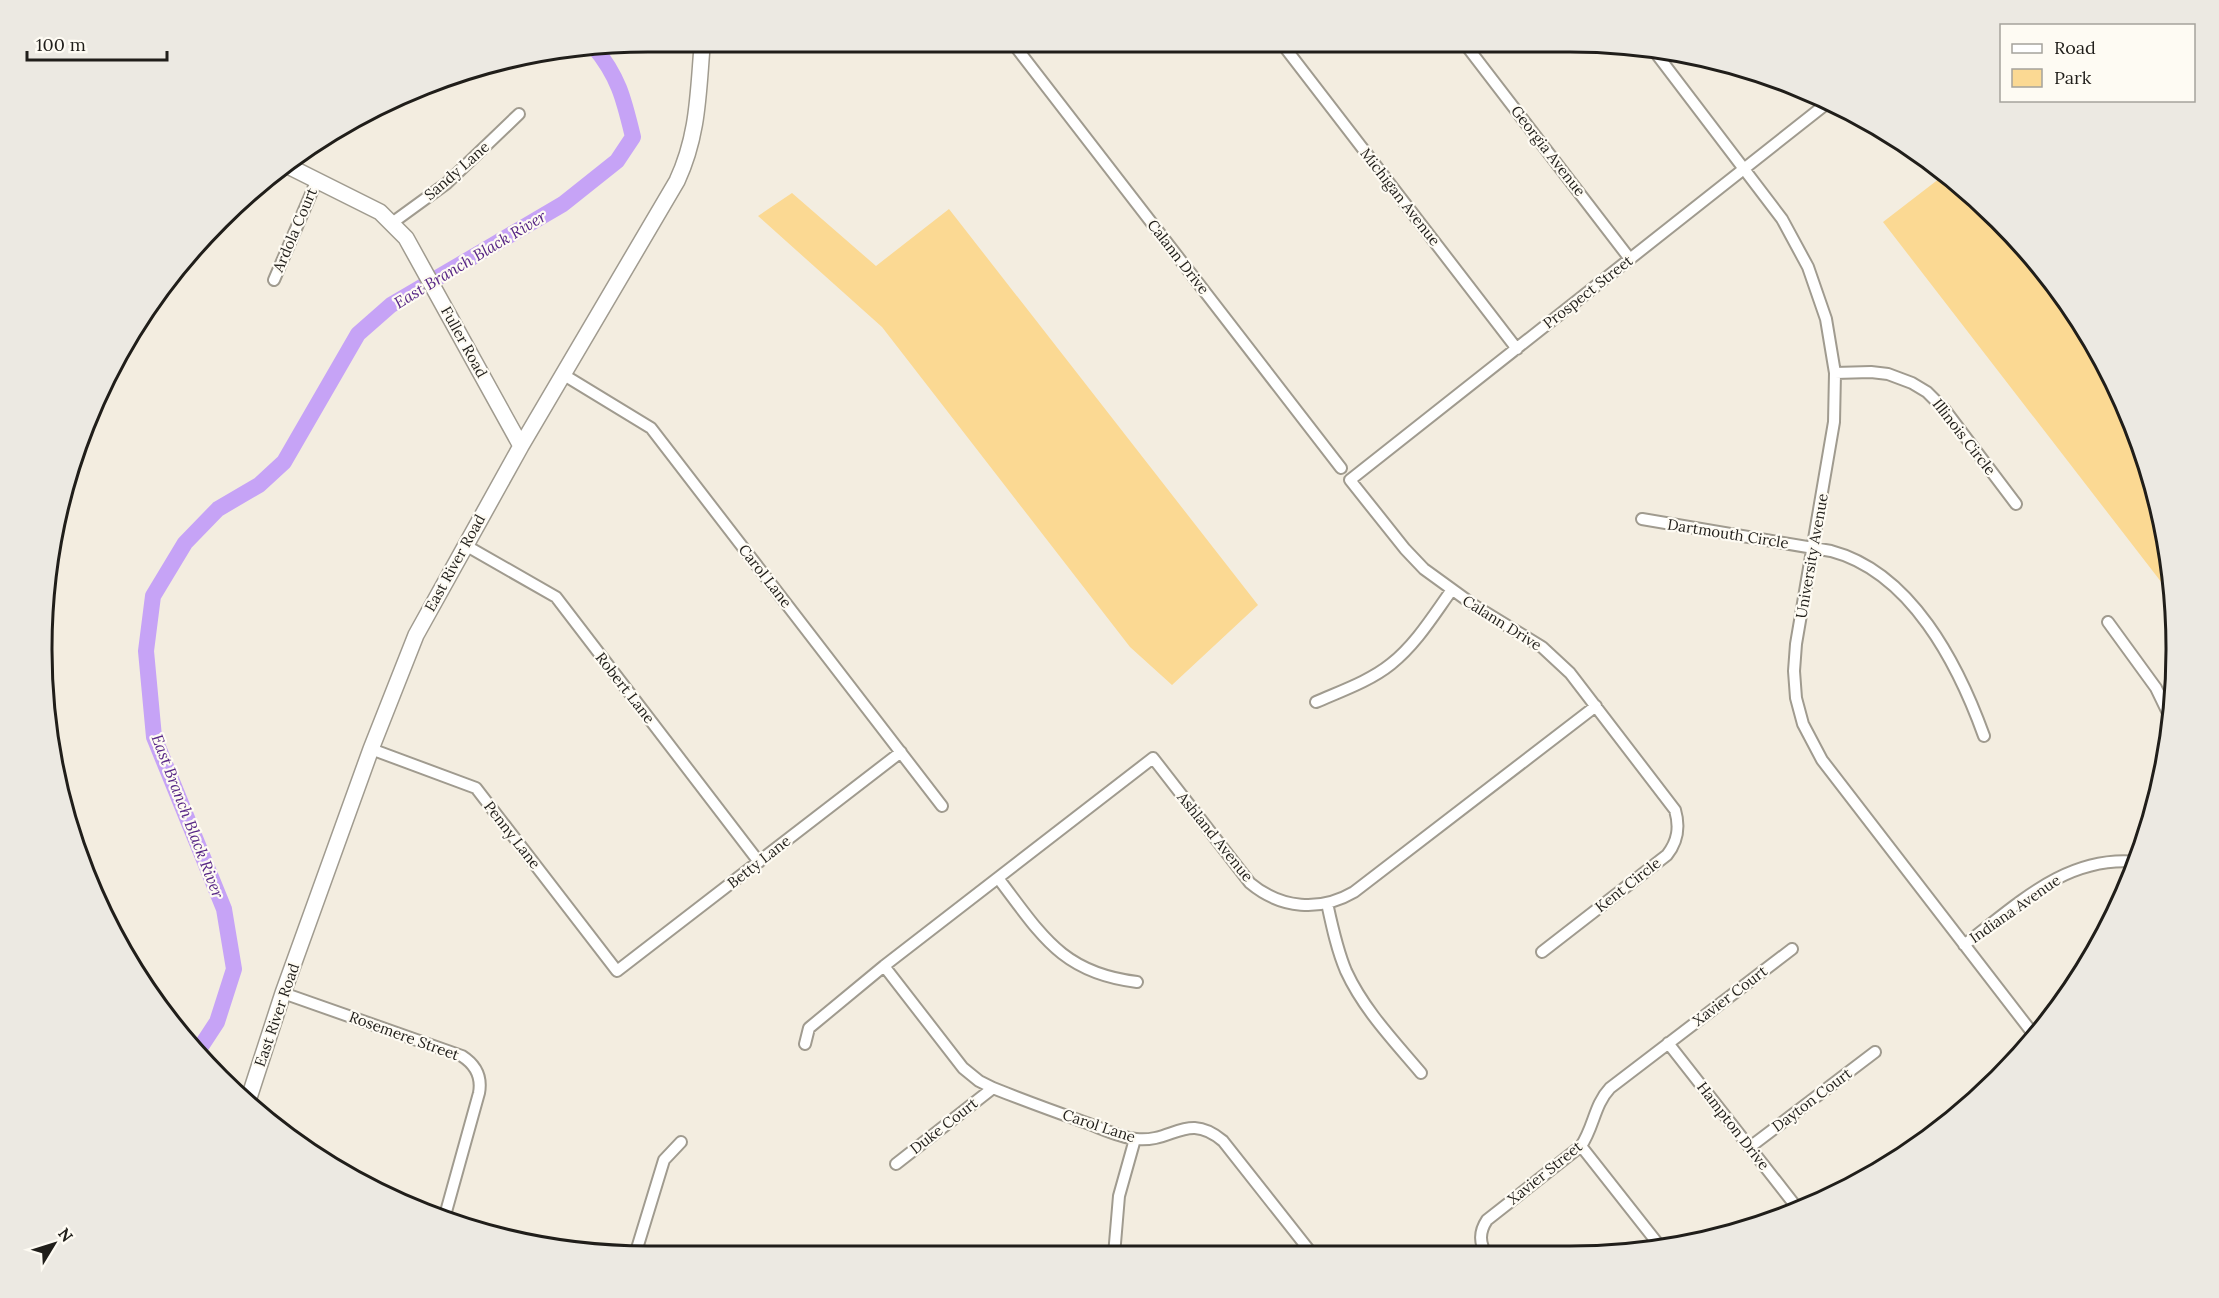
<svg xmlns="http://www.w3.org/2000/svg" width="2219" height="1298" viewBox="0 0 2219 1298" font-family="Lora,serif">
<rect width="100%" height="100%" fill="#f3ede0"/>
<!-- green -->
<path fill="#fbd993" d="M1944 175 1999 220 2075 311 2131 416 2165 530 2172 596 1883 222Z
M792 193 876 266 949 209 1258 605 1172 685 1130 647 882 327 758 216Z"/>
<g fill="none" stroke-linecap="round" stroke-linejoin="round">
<!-- river -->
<path stroke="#c6a3f6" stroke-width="16" d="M198 1051 217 1022 234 969 224 909 154 737 146 651 153 596 185 543 218 509 259 485 284 462 358 334 391 305 563 204 617 161 633 137C624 100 619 77 594 47"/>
<defs>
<path id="street" d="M1465 44 1630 259
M1283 45 1517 349
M1015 46 1341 468
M1655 52 1782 219 1808 267 1826 319 1835 373 1834 422 1796 644 1794 671 1796 698 1803 724 1822 760 2034 1035
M392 223 447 183 519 114
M274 280 317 180
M1835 373 1871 372 1888 374 1912 383 1927 392 1945 410 2016 504
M564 375 651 428 942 806
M1642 519 1831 551C1911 572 1958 664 1984 736
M465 545 556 597 759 862
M2108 622 2156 688 2170 717
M1316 702C1341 691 1370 681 1391 664 1416 644 1433 616 1451 591
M371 749 476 788 617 971 901 752
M998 878C1041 934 1061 973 1137 982
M1327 903C1332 926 1337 950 1346 971 1364 1010 1394 1041 1421 1073
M1964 945C2017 905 2066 855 2137 862
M1542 952 1667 855C1678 841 1680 827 1675 810L1570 673 1542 647 1475 606 1424 569 1405 549 1350 480 1826 104
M884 966 963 1068 979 1081 993 1088C1023 1100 1053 1111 1084 1122 1101 1128 1118 1137 1136 1139 1173 1143 1187 1111 1223 1141L1313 1255
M283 993 462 1056C476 1065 482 1077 479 1093L444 1219
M1668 1043 1798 1209
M805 1044 809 1028 884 966 1153 758 1250 883C1281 909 1320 912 1354 892L1596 706
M1581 1146 1659 1245
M1750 1147 1875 1052
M896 1164 993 1088
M635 1255 664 1160 681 1142
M1114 1255 1119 1196 1135 1139
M1487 1255C1479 1243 1479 1232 1487 1220L1581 1146C1594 1127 1594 1105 1610 1088L1792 949"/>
<path id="secondary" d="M284 164 380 212 406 238 521 446
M247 1104 283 993 371 749 416 635 521 446 677 181C698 136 698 95 702 47"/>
</defs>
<!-- street casing -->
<use href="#street" stroke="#a09b8f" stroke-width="14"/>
<!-- secondary casing -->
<use href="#secondary" stroke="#a09b8f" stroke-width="18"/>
<!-- street -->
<use href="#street" stroke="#fff" stroke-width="10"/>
<!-- secondary -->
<use href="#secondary" stroke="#fff" stroke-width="15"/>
</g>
<g text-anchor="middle" stroke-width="4.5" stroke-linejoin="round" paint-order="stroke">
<!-- street labels -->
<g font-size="15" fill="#201e1a" stroke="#fefbf3">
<text transform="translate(1548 151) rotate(52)" y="5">Georgia Avenue</text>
<text transform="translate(457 171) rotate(-41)" y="5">Sandy Lane</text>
<text transform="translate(1400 197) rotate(52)" y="5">Michigan Avenue</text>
<text transform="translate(295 230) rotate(-67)" y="5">Ardola Court</text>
<text transform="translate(1178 257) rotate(52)" y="5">Calann Drive</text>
<text transform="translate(1588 292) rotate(-38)" y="5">Prospect Street</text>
<text transform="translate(464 342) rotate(61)" y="5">Fuller Road</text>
<text transform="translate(1964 437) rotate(52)" y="5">Illinois Circle</text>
<text transform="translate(1728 534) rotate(9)" y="5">Dartmouth Circle</text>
<text transform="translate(1812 556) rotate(-80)" y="5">University Avenue</text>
<text transform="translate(455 563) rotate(-61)" y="5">East River Road</text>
<text transform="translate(765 576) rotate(52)" y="5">Carol Lane</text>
<text transform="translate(1502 623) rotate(32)" y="5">Calann Drive</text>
<text transform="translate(625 688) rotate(52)" y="5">Robert Lane</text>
<text transform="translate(512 835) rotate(52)" y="5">Penny Lane</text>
<text transform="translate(1215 837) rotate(51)" y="5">Ashland Avenue</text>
<text transform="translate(759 862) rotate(-38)" y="5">Betty Lane</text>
<text transform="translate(1628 885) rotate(-38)" y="5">Kent Circle</text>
<text transform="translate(2015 909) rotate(-35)" y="5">Indiana Avenue</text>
<text transform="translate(1730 996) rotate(-37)" y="5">Xavier Court</text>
<text transform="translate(277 1015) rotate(-71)" y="5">East River Road</text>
<text transform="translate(404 1036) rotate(20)" y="5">Rosemere Street</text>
<text transform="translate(1812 1100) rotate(-37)" y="5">Dayton Court</text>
<text transform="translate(944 1126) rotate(-38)" y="5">Duke Court</text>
<text transform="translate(1099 1126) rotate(18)" y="5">Carol Lane</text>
<text transform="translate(1733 1126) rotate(52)" y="5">Hampton Drive</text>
<text transform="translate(1545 1173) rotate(-39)" y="5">Xavier Street</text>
</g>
<!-- water labels -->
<g font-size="16" font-style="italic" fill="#562585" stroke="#fefbf3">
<text transform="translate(470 259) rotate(-31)" y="6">East Branch Black River</text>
<text transform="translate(188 816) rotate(69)" y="6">East Branch Black River</text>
</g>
</g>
<!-- crop -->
<path d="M0 0H2219V1298H0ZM648 52H1570A596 596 0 0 1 2166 648V650A596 596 0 0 1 1570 1246H648A596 596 0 0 1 52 650V648A596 596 0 0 1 648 52Z" fill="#ece9e2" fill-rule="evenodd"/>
<path fill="none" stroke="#201e1a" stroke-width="3" d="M648 52H1570A596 596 0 0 1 2166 648V650A596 596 0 0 1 1570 1246H648A596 596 0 0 1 52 650V648A596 596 0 0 1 648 52Z"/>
<!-- legend -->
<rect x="2000" y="24" width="195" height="78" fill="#fefbf3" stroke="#a5a39c" stroke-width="1.5"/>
<rect x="2012" y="44" width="30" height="9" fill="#ffffff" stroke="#a5a39c" stroke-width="1.5"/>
<text x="2054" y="54" font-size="18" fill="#201e1a">Road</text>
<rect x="2012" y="69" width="30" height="18" fill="#fbd993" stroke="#a5a39c" stroke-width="1.5"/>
<text x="2054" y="84" font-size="18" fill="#201e1a">Park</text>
<!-- north arrow -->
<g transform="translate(54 1244) rotate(52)" stroke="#fefbf3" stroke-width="4.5" paint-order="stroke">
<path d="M0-4.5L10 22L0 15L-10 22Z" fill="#201e1a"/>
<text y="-9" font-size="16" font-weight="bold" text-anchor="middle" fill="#201e1a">N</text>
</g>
<!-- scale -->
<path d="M27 51v9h140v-9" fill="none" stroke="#201e1a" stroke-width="3"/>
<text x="36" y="51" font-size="18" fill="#201e1a" stroke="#fefbf3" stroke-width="4.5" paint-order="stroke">100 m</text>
</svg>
